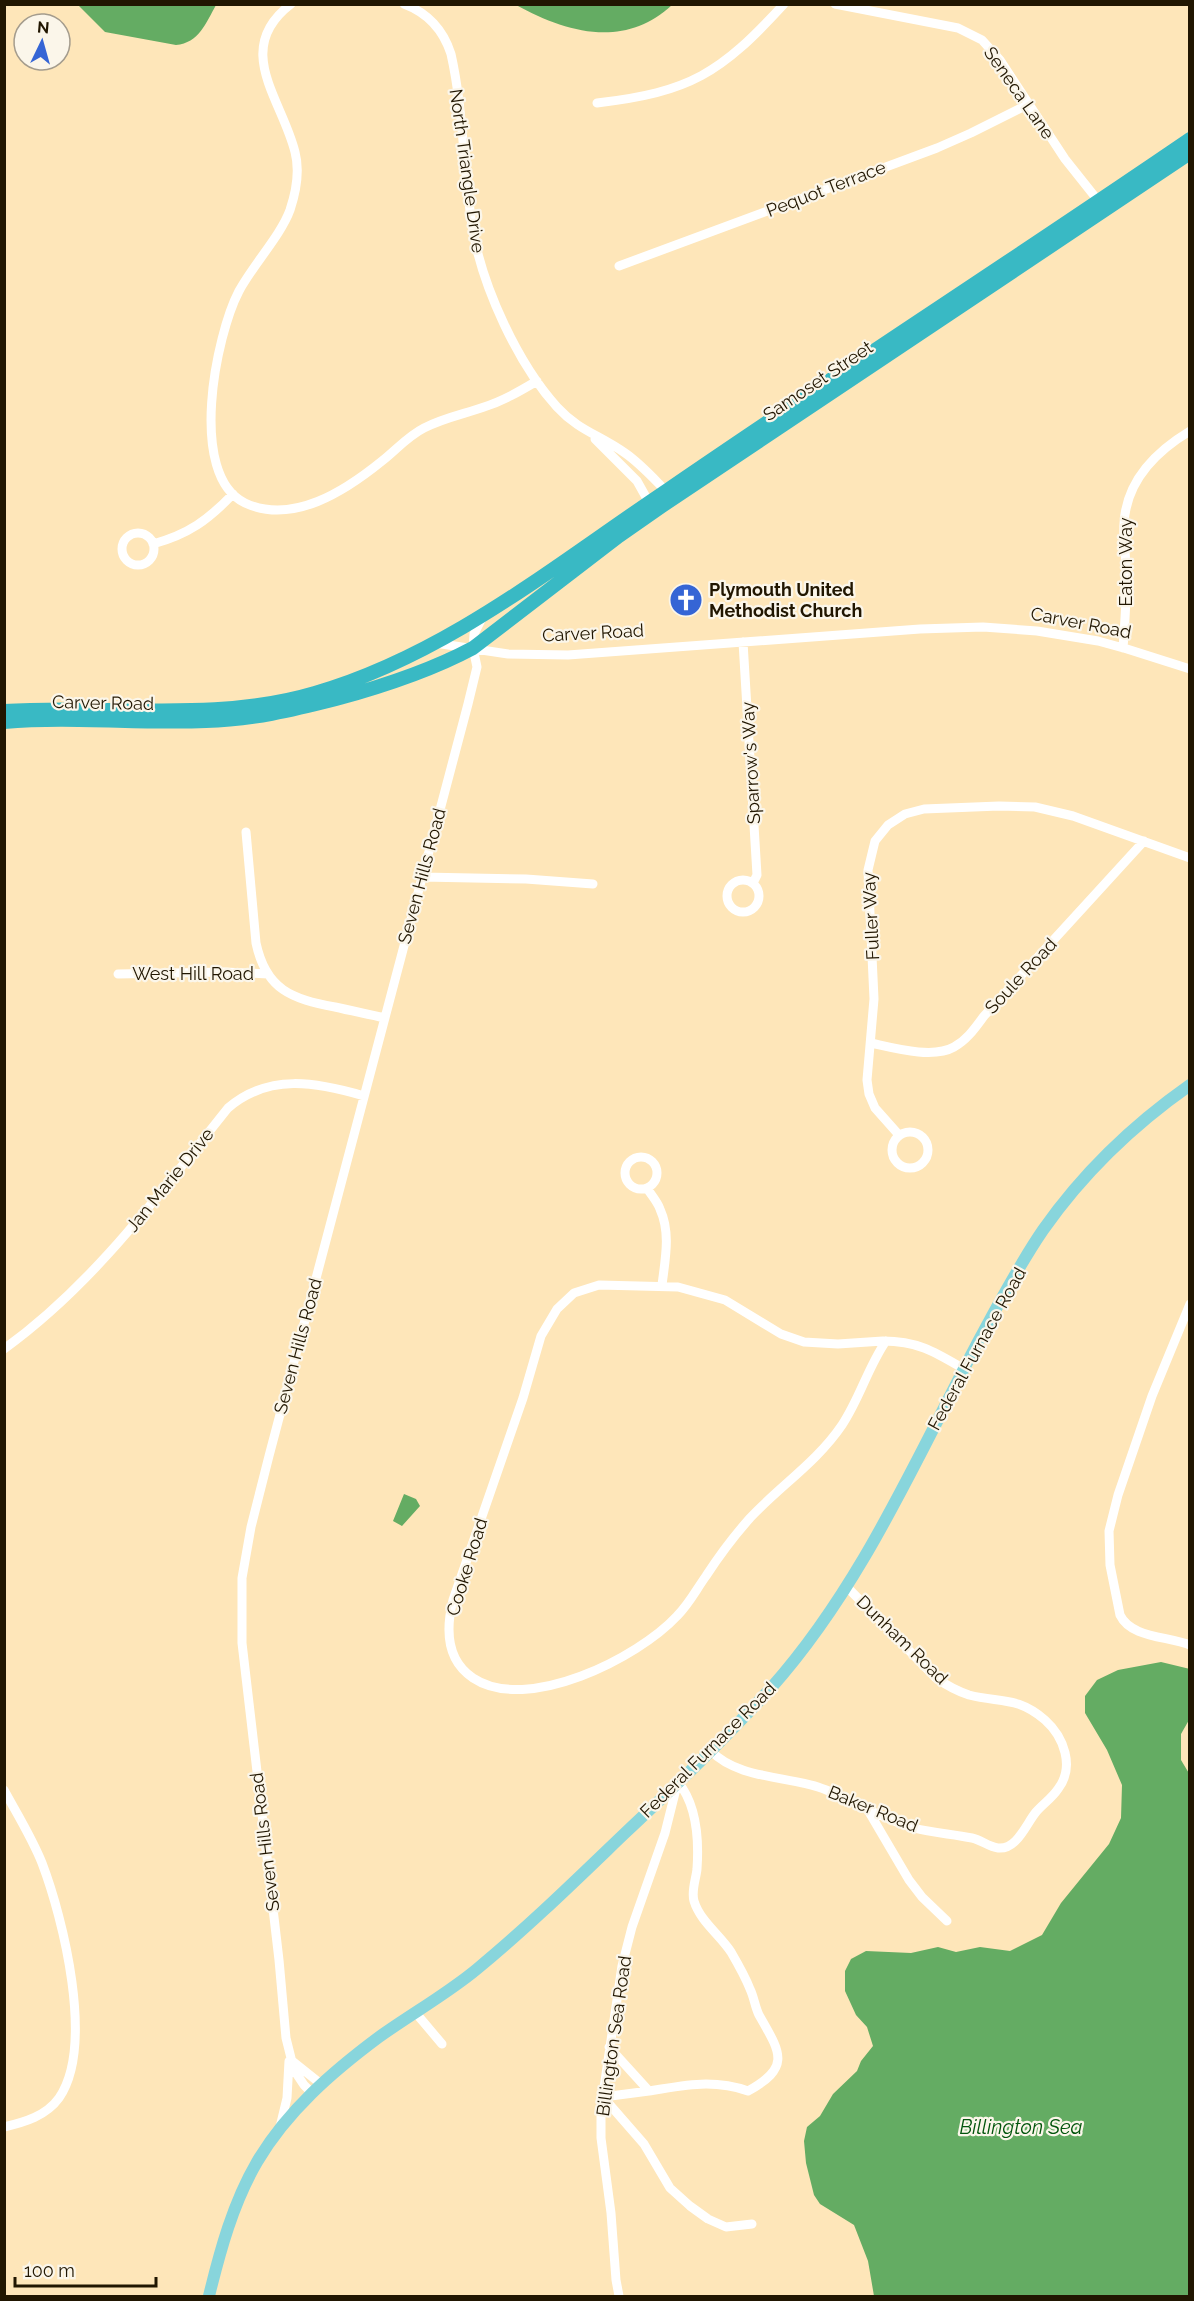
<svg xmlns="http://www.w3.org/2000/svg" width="1194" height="2301" viewBox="0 0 1194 2301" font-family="Raleway,sans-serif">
<rect width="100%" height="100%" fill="#fee6b9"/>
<!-- water -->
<path fill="#64ac63" d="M78 5H216C206 23 199 43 176 45L105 32Z
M516 5H672C625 49 567 33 516 5Z
M404 1494 416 1499 420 1506 402 1526 393 1521Z
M1161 1662 1190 1669 1189 1720 1181 1734V1760L1190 1775 1189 2296H874L868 2261 854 2225 820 2204 814 2195 806 2163 804 2141 807 2127 820 2116 833 2094 857 2071 861 2061 873 2046 867 2027 856 2015 845 1991V1971L851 1959 866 1951 911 1953 938 1947 956 1952 980 1947 1010 1951 1042 1935 1061 1903 1109 1844 1121 1818 1122 1785 1107 1750 1085 1713V1696L1097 1680 1118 1670Z"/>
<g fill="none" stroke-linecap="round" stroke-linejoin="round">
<!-- minor -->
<path stroke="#fff" stroke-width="9" d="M291 4C232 49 282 99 295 152 300 171 296 192 290 210 281 235 253 265 239 291 216 335 187 475 245 503 293 525 345 491 382 461 396 450 408 436 424 428 443 418 464 414 484 407 503 401 520 391 537 381
M404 4C428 13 443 29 451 54 464 112 463 172 473 231 483 288 518 364 557 407 579 431 600 435 625 453 641 464 654 479 668 493
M835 4 958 28 982 40 1000 60 1065 159 1100 203
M597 103C690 92 720 74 784 4
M619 266 937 148 971 133 1029 104
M595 439 637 481 651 506
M122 549a16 16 0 1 1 32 0a16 16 0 1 1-32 0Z
M153 544C189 534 208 520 233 494
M743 642 757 875 753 883
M435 643 508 654 568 655 920 629 983 627 1037 631 1098 641 1127 649 1190 669
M1123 648C1125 622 1127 596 1126 570 1126 555 1123 539 1124 524 1126 481 1155 452 1190 431
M246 832 256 943C266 990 292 999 335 1007 352 1011 368 1014 385 1018
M422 877 526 879 593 884
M727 896a16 16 0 1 1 32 0a16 16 0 1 1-32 0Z
M118 974 225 972 268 974
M871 1043C894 1048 933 1059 954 1047 967 1040 975 1028 984 1016L1144 841
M892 1150a18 18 0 1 1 36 0a18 18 0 1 1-36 0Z
M899 1135 875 1108 869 1094 867 1080 874 999 868 870 875 841 888 825 905 814 924 809 999 806 1035 807 1073 816 1190 858
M625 1173a16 16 0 1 1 32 0a16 16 0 1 1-32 0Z
M647 1188C651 1195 657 1201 660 1209 671 1233 665 1260 662 1285
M1190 1304 1152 1396 1118 1495 1109 1531 1110 1565 1120 1615C1131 1638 1167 1636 1190 1645
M886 1341C868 1367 860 1398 842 1425 817 1462 780 1486 750 1518 734 1536 719 1556 706 1576 696 1590 689 1604 677 1616 638 1658 527 1714 473 1678 446 1660 446 1628 453 1600L523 1398 541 1336 557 1309 574 1293 599 1285 678 1287 725 1300 781 1334 804 1342 838 1344 883 1341C918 1341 935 1352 964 1369
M4 1349C94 1284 159 1194 228 1108 269 1073 316 1082 364 1096
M711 1751C737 1778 784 1776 818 1787 851 1798 880 1819 914 1828 933 1833 953 1834 972 1838 981 1840 989 1847 998 1848 1017 1850 1026 1824 1036 1812 1043 1804 1052 1798 1058 1789 1075 1767 1064 1737 1045 1720 1017 1696 1000 1703 969 1695 957 1691 946 1685 936 1678L846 1586
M4 1790C17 1814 32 1838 42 1863 63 1918 95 2046 59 2098 46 2116 25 2122 4 2127
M869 1812 909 1880 922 1897 947 1921
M415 2012 442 2044
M609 2047 649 2091C684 2085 714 2079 748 2091 792 2067 780 2052 759 2015 755 2007 754 1997 750 1989 745 1976 738 1964 731 1952 720 1935 700 1921 694 1901 691 1891 696 1879 697 1869 699 1840 697 1805 678 1782
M291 2060 321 2084
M649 2091 603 2097 644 2144 670 2188 690 2206 708 2219 726 2227 752 2224
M312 2093 304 2085 294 2070 286 2038 279 1960 242 1643V1578L251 1527 269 1456 468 704 477 667 473 648 474 634 483 616
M280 2127 287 2098 289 2061
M619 2296 616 2280 611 2213 601 2138V2108L622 1966 632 1927 665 1833 677 1785"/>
<!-- major -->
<path stroke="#88d5dc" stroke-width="12" d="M209 2296C220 2251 233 2203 257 2162 287 2111 332 2072 379 2037 411 2014 447 1994 477 1969 528 1927 576 1880 624 1834 674 1787 724 1740 771 1688 861 1587 916 1459 979 1340 999 1303 1019 1265 1043 1230 1083 1173 1133 1125 1190 1085"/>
<!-- highway -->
<path stroke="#39b9c4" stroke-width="14" d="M4 711C108 704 214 723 315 693 446 655 554 566 666 491 839 372 1016 258 1190 139
M4 722C72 716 139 724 206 721 251 720 293 710 336 699 384 686 430 671 473 648L619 536 662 506 1190 153"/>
</g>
<!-- icons -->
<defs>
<symbol id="church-disc" viewBox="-11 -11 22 22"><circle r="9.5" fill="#3565d5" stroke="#fbf6ea"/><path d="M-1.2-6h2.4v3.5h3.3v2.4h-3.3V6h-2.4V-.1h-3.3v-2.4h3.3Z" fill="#fff"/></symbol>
</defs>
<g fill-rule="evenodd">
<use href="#church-disc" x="667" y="581" width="38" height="38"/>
</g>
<g text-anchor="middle" stroke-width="4.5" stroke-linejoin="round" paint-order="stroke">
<!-- street labels -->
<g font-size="18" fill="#211601" stroke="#fbf6ea">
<text transform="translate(1019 93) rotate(55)" y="6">Seneca Lane</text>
<text transform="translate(467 171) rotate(82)" y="6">North Triangle Drive</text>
<text transform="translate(826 189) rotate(-21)" y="6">Pequot Terrace</text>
<text transform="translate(818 381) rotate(-34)" y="6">Samoset Street</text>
<text transform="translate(1126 562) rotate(-90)" y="6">Eaton Way</text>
<text transform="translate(1081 623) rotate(11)" y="6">Carver Road</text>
<text transform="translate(593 633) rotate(-3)" y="6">Carver Road</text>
<text transform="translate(103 703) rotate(1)" y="6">Carver Road</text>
<text transform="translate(751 763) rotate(-93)" y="6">Sparrow's Way</text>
<text transform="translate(422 876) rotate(-75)" y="6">Seven Hills Road</text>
<text transform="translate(871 916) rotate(-93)" y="6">Fuller Way</text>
<text x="193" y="980">West Hill Road</text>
<text transform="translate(1021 976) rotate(-47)" y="6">Soule Road</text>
<text transform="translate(170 1180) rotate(-51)" y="6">Jan Marie Drive</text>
<text transform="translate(298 1346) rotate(-75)" y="6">Seven Hills Road</text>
<text transform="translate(977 1349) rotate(-61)" y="6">Federal Furnace Road</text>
<text transform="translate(467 1567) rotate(-73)" y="6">Cooke Road</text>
<text transform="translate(902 1640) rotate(44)" y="6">Dunham Road</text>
<text transform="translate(708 1750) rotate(-45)" y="6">Federal Furnace Road</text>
<text transform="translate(873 1809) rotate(22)" y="6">Baker Road</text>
<text transform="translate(265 1842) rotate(-97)" y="6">Seven Hills Road</text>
<text transform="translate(614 2036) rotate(-82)" y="6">Billington Sea Road</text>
</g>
<!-- poi labels -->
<g font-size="18" font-weight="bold" fill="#211601" stroke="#fbf6ea" text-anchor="start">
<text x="709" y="596">Plymouth United<tspan x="709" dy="21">Methodist Church</tspan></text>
</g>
<!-- water labels -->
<g font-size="20" font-style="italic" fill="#02550c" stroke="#fbf6ea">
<text x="1021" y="2134">Billington Sea</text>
</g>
</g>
<!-- border -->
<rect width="1194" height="2301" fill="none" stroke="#211601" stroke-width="12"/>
<!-- north arrow -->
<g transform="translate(42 42) rotate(5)"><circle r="28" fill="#fbf6ea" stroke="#a49c8d" stroke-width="1.5"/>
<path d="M0-4.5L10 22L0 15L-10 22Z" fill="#3565d5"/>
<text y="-9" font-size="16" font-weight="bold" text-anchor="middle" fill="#211601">N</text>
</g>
<!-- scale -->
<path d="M15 2277v9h141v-9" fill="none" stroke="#211601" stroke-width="3"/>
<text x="24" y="2277" font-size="18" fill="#211601" stroke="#fbf6ea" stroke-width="4.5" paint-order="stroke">100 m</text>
</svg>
